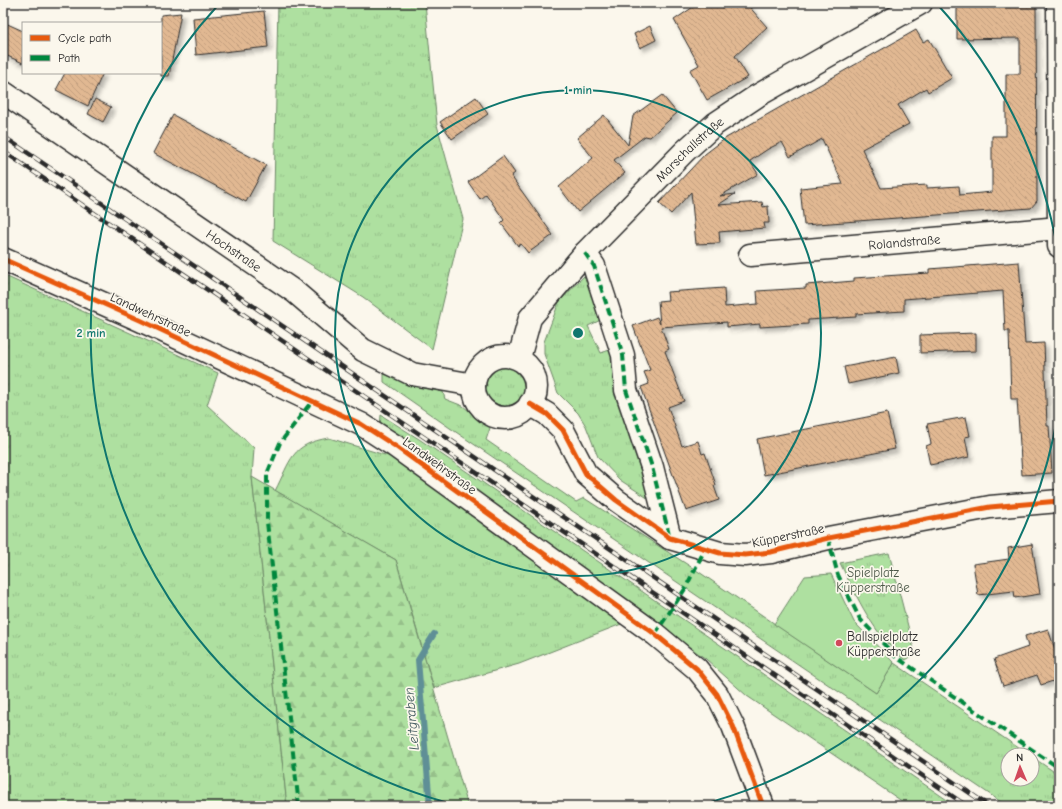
<svg xmlns="http://www.w3.org/2000/svg" width="1062" height="809" viewBox="0 0 1062 809" font-family="'Comic Neue',sans-serif">
<defs>
<pattern id="grass-tufts" width="24" height="20" patternUnits="userSpaceOnUse"><rect width="24" height="20" fill="#aee0a0"/><path d="M3 7l-1-3M5 7V3M7 7l1-3M15 17l-1-3M17 17v-4M19 17l1-3" fill="none" stroke="#96c08a"/></pattern>
<pattern id="forest-firs" width="22" height="20" patternUnits="userSpaceOnUse"><rect width="22" height="20" fill="#aee0a0"/><path d="M5 1l3.5 6h-7zM16 11l3.5 6h-7z" fill="#96c08a"/></pattern>
<pattern id="building-back-hatch" width="6" height="6" patternUnits="userSpaceOnUse"><rect width="6" height="6" fill="#e1b892"/><path d="M-1 5l2 2M0 0l6 6M5-1l2 2" fill="none" stroke="#c19e7e"/></pattern>
<filter id="shadow"><feDropShadow dx="3.5" dy="3.5" stdDeviation="2" flood-color="#0004"/></filter>
</defs>
<rect width="100%" height="100%" fill="#fbf7ec"/>
<filter id="ink" filterUnits="userSpaceOnUse"><feTurbulence type="fractalNoise" baseFrequency=".025" numOctaves="2"/><feDisplacementMap in="SourceGraphic" scale="8" xChannelSelector="R" yChannelSelector="G"/><feConvolveMatrix kernelMatrix="1 2 1 2 8 2 1 2 1" color-interpolation-filters="sRGB"/></filter>
<g filter="url(#ink)">
<!-- grass -->
<path fill="url(#grass-tufts)" stroke="#6c8666" d="M278 3H425L437 125 463 219 432 349 363 297 273 241Z
M3 275 218 373 207 405 254 448 252 477 287 806H3Z
M584 276 594 288 605 318 588 326 601 353 615 348 648 469 649 499 620 480 598 457 586 426 578 413 558 393 544 354V342L559 302Z
M483 386a23 23 0 1 1 46 0a23 23 0 1 1-46 0Z
M384 374 423 388 443 392 445 399 463 406 490 428 486 440 576 502 584 498 699 572 876 693 894 663 1029 755H1008V779H1032V757L1059 775V806H1007L450 428 384 382Z
M381 415 419 439 956 806H909L747 696 706 659 543 541 380 428Z
M329 438 398 459 624 623 519 664 434 688 396 560 275 491C291 460 291 444 329 438Z
M889 553 915 653 905 660C874 636 857 597 840 563Z"/>
<!-- forest -->
<path fill="url(#forest-firs)" stroke="#6c8666" d="M252 477 396 560 468 806H287Z"/>
<!-- pitch -->
<path fill="#aee0a0" stroke="#6c8666" d="M831 574 854 622 894 663 876 693 774 624 805 576Z"/>
<g fill="none" stroke-linecap="round" stroke-linejoin="round">
<!-- stream -->
<path stroke="#5f8f96" stroke-width="6" d="M430 806 418 660 434 634"/>
</g>
<!-- building -->
<path fill="url(#building-back-hatch)" stroke="#2b2b2b" filter="url(#shadow)" d="M699 3H746L767 27 735 56 748 77 707 100 690 70 699 65 674 20Z
M1036 6 1037 201 1031 208 804 225 800 188 843 184 822 139 790 157 782 142 768 149 750 161 758 174 720 196 735 194 718 205 762 202 763 207 768 206 769 223H764L765 228 719 232 720 243 696 244 691 192 671 214 659 203 705 154 726 138 916 30 923 42 929 39 952 78 928 92 926 88 898 105 909 124 862 149 881 188 927 185V188L959 186 960 195 992 192V136H1006V74H1020V38L957 39V7Z
M264 11 268 47 196 55 193 18Z
M181 13 169 76H161V15Z
M3 22 23 31V63L3 54Z
M650 26 656 40 640 48 634 34Z
M65 73H103L88 106 56 90Z
M662 95 677 113 650 137 645 136 614 160 625 173 578 212 559 187 593 158 577 138 604 115 628 145 633 116Z
M476 97 488 114 452 139 440 122Z
M95 99 111 107 103 122 88 114Z
M173 115 266 165 246 202 153 153Z
M503 156 515 173 511 176 553 235 528 253 521 244 518 246 501 223 504 220 486 194 480 199 468 182Z
M1019 262 1025 344 1044 343 1047 426H1049L1052 473 1022 475 1017 399H1011L1009 331H1005L1003 291 904 299V311L856 314V317L808 320V324L760 327V324L727 327V322L661 327 669 349 665 351 684 401 668 407 682 446 698 441 702 454 705 453 716 485 714 486 719 500 686 511 641 387 649 384 644 372 650 370 633 326 657 317 660 324 658 301 668 300 667 292 724 288 725 307 758 304 757 291 806 288V285L854 281V278L929 273V269Z
M976 333V351L920 353V335Z
M896 357 899 373 848 384 844 367Z
M887 413 895 449 764 475 757 439Z
M966 417 970 436 965 437 969 457 930 465 926 446 931 444 927 424Z
M1032 544 1040 594 1015 598 1014 591 978 595 973 564 1009 559 1008 548Z
M1048 629 1059 661V679L1041 685 1037 675 1003 686 994 659 1028 647 1025 636Z"/>
<g fill="none" stroke-linecap="round" stroke-linejoin="round">
<defs>
<g id="minor">
<path d="M1058 3 1059 246"/>
<path id="s1" d="M3 92 295 292 363 350 412 374 474 385"/>
<path d="M585 253 594 266 623 355 626 390 652 467 670 538"/>
<path id="s2" d="M750 255 1059 228"/>
<path d="M3 259 140 320 361 424 395 446 655 634 697 669 717 694 733 726 763 806"/>
<circle cx="505" cy="387" r="31"/>
<path id="s3" d="M519 358 530 318 585 253 685 151 715 124 757 96 921 3"/>
<path d="M530 404 547 414 563 430 586 474 616 500 670 538 720 553 745 555 771 552 828 538 990 507 1059 501"/>
</g>
</defs>
<!-- minor casing -->
<use href="#minor" stroke="#2b2b2b" stroke-width="25"/>
<!-- minor -->
<use href="#minor" stroke="#fbf7ec" stroke-width="22"/>
<defs>
<path id="rail" d="M3 136 989 806
M3 151 967 806"/>
</defs>
<!-- rail casing -->
<use href="#rail" stroke="#2b2b2b" stroke-width="4.5"/>
<!-- rail -->
<use href="#rail" stroke="#fbf7ec" stroke-width="3" stroke-dasharray="9" stroke-linecap="butt"/>
<!-- quiet -->
<path stroke="#00873e" stroke-width="4" stroke-dasharray="8 4" stroke-linecap="butt" d="M585 253 594 266 623 355 626 390 652 467 670 538
M828 538 838 575 860 619 896 657 1059 768
M655 634 685 589 705 549
M299 806 267 522V474L280 443 312 401"/>
<defs>
<path id="cycleway" d="M3 259 140 320 361 424 395 446 655 634 697 669 717 694 733 726 763 806
M530 404 547 414 563 430 586 474 616 500 670 538 720 553 745 555 771 552 828 538 990 507 1059 501"/>
</defs>
<!-- cycleway casing -->
<use href="#cycleway" stroke="#fbf7ec" stroke-width="8"/>
<!-- cycleway -->
<use href="#cycleway" stroke="#e8590c" stroke-width="5"/>
</g>
</g>
<!-- distance rings -->
<g fill="none" stroke="#0f766e" stroke-width="2">
<circle cx="578" cy="333" r="243"/>
<path d="M1058 413A487 487 0 0 1 696 806M460 806A487 487 0 0 1 219 4M937 4A487 487 0 0 1 1058 253"/>
</g>
<!-- markers -->
<circle fill="#d1495b" stroke="#fbf7ec" stroke-width="1.5" cx="839" cy="643" r="4"/>
<g text-anchor="middle" stroke-width="3.5" stroke-linejoin="round" paint-order="stroke">
<!-- street labels -->
<g font-size="13" fill="#2b2b2b" stroke="#fbf7ec">
<text dy="5" stroke="none"><textPath href="#s3" startOffset="274">Marschallstraße</textPath></text>
<text dy="5" stroke="none"><textPath href="#s2" startOffset="155">Rolandstraße</textPath></text>
<text dy="5" stroke="none"><textPath href="#s1" startOffset="280">Hochstraße</textPath></text>
<text transform="translate(151 314) rotate(25)" y="5">Landwehrstraße</text>
<text transform="translate(440 465) rotate(36)" y="5">Landwehrstraße</text>
<text transform="translate(788 535) rotate(-12)" y="5">Küpperstraße</text>
</g>
<!-- park labels -->
<g font-size="13" fill="#4c5848" stroke="#fbf7ec">
<text x="873" y="577">Spielplatz<tspan x="873" dy="15">Küpperstraße</tspan></text>
</g>
<!-- poi labels -->
<g font-size="13" fill="#2b2b2b" stroke="#fbf7ec" text-anchor="start">
<text x="847" y="641">Ballspielplatz<tspan x="847" dy="15">Küpperstraße</tspan></text>
</g>
<!-- water labels -->
<g font-size="14" font-style="italic" fill="#455d61" stroke="#fbf7ec">
<text transform="translate(411 719) rotate(-95)" y="5">Leitgraben</text>
</g>
</g>
<circle cx="578" cy="333" r="6" fill="#0f766e" stroke="#fbf7ec" stroke-width="2"/>
<g font-size="12" text-anchor="middle" font-weight="bold" fill="#0f766e" stroke="#fbf7ec" stroke-width="3.5" stroke-linejoin="round" paint-order="stroke">
<text x="578" y="94">1 min</text>
<text x="91" y="337">2 min</text>
</g>
<!-- margin -->
<rect width="1062" height="809" fill="none" stroke="#fbf7ec" stroke-width="16"/>
<rect x="8" y="8" width="1046" height="793" fill="none" stroke="#2b2b2b" stroke-width="1.5" filter="url(#ink)"/>
<!-- legend -->
<rect x="22" y="22" width="140" height="52" fill="#fbf7ec" stroke="#a8a59f"/>
<rect x="30" y="35" width="20" height="6" fill="#e8590c" stroke="#a8a59f"/>
<text x="58" y="42" font-size="12" fill="#2b2b2b">Cycle path</text>
<rect x="30" y="55" width="20" height="6" fill="#00873e" stroke="#a8a59f"/>
<text x="58" y="62" font-size="12" fill="#2b2b2b">Path</text>
<!-- north arrow -->
<g transform="translate(1020 767) rotate(358)"><circle r="19" fill="#fbf7ec" stroke="#a8a59f"/>
<path d="M0-3L7 15L0 10L-7 15Z" fill="#d1495b"/>
<text y="-6" font-size="11" font-weight="bold" text-anchor="middle" fill="#2b2b2b">N</text>
</g>
</svg>
